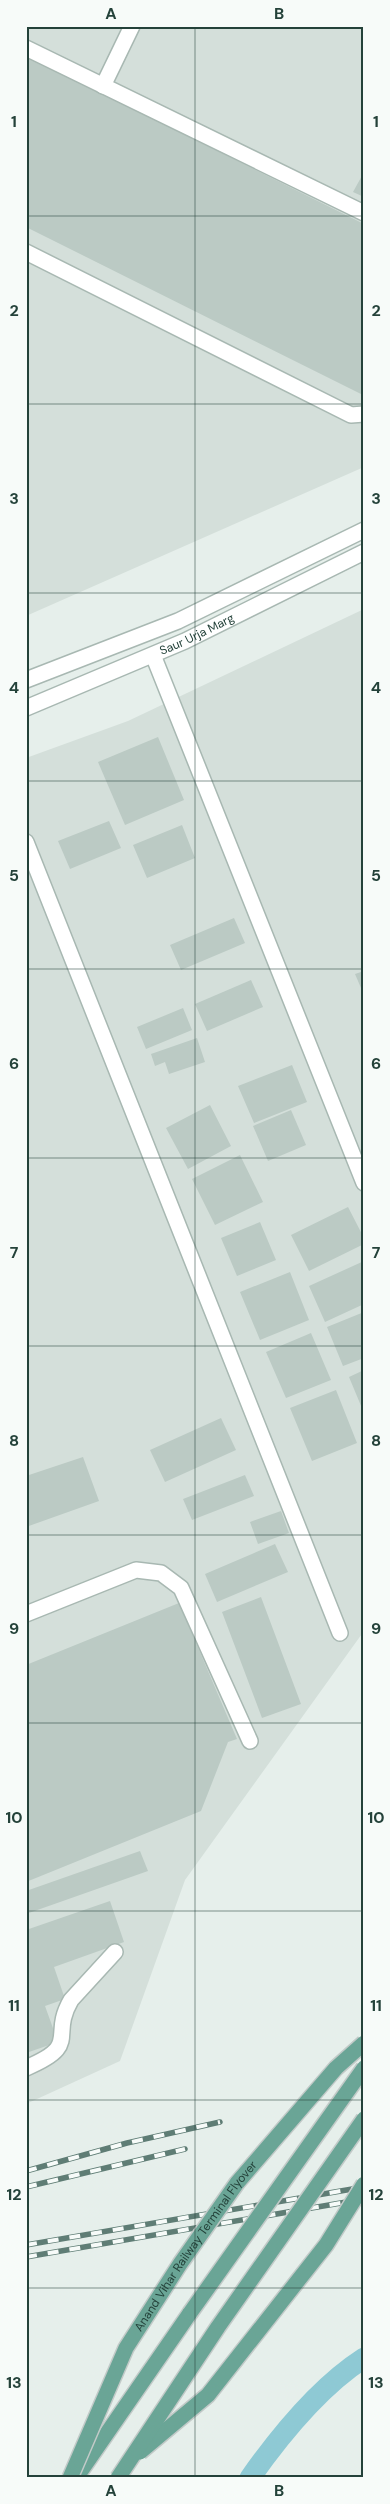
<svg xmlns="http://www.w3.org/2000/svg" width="390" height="2504" viewBox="0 0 390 2504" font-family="'DM Sans',sans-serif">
<rect width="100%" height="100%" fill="#e6efeb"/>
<!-- built -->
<path fill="#d4dfda" d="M26 26H364V467L26 616Z
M364 609V1631L185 1880 120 2061 26 2104V758L128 721Z"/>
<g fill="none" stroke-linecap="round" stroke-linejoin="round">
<!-- canal -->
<path stroke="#8ec9d4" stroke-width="21" d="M250 2478C281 2434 319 2387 364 2358"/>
</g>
<!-- building -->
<path fill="#bbcac4" d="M26 56 364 224 363 395 26 227Z
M364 172V197L353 192Z
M158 737 184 800 125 825 98 762Z
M109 821 121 848 70 869 58 841Z
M182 825 195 858 147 878 133 845Z
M234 918 245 943 181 970 170 945Z
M364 971V995L355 974Z
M251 980 263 1007 207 1031 195 1004Z
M183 1008 192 1030 146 1049 137 1027Z
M197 1038 205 1062 169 1074 165 1062 155 1066 151 1054Z
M292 1065 307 1102 254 1123 238 1086Z
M210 1105 231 1146 188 1169 166 1128Z
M291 1110 306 1145 268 1161 253 1126Z
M240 1155 263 1202 215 1225 192 1179Z
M348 1207 364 1238V1244L309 1271 291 1235Z
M260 1222 276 1260 237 1276 221 1238Z
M364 1261V1304L325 1322 309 1286Z
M290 1272 309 1320 260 1340 240 1292Z
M364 1312V1358L343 1366 327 1327Z
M311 1333 331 1380 286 1398 266 1352Z
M364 1370V1413L349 1377Z
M336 1390 357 1443 312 1461 290 1408Z
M221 1418 236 1450 165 1482 150 1450Z
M83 1457 99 1501 26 1527V1476Z
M245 1475 254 1496 192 1520 183 1499Z
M281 1511 289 1533 258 1544 250 1522Z
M275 1544 288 1572 217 1602 205 1574Z
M261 1597 301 1704 262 1718 222 1612Z
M179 1603 237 1739 228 1742 201 1811 26 1882V1665Z
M140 1851 148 1871 26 1914V1891Z
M110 1901 124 1942 54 1967 65 1999 45 2006 58 2042 26 2053V1930Z"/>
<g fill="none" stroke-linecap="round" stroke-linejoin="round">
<defs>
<g id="minor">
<path d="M26 48 364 213"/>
<path d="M103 86 132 26"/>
<path d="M26 252 351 415 364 414"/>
<path d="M153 655 364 1183"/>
<path d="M26 680 178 621 364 530"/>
<path id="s1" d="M26 708 185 641 364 552"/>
<path d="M26 842 340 1633"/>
<path d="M26 1614 136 1570 161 1573 181 1588 250 1741"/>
<path d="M26 2068C82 2044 49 2038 71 2000L115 1952"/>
</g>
<path id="major" d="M76 2478 190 2313"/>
</defs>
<!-- minor casing -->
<use href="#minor" stroke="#a8b8b2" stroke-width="18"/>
<!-- major casing -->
<use href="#major" stroke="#c2cac8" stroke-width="18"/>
<!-- minor -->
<use href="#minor" stroke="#fff" stroke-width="15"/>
<!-- major -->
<use href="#major" stroke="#6aa596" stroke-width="15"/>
<defs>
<path id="rail" d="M26 2171 127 2143 220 2122
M26 2187 185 2149
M26 2245 364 2187
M26 2257 364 2199"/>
</defs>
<!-- rail casing -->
<use href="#rail" stroke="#5f7d75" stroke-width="5.5"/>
<!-- rail -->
<use href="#rail" stroke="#f7fbf9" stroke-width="4" stroke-dasharray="11" stroke-linecap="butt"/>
<defs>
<g id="major-bridge">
<path d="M190 2313 364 2068"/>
<path d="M140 2452 208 2395 326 2245 364 2184"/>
<path id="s2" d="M70 2478 126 2348 180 2264 237 2183 336 2068 364 2043"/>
<path d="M118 2478 218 2327 364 2119"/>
</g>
</defs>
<!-- major-bridge casing -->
<use href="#major-bridge" stroke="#c2cac8" stroke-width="18" stroke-linecap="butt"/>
<!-- major-bridge -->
<use href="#major-bridge" stroke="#6aa596" stroke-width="15"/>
</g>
<!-- grid -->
<path fill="none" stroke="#24423a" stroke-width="1" stroke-opacity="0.55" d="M195 26V2478M26 216H364M26 404H364M26 593H364M26 781H364M26 969H364M26 1158H364M26 1346H364M26 1535H364M26 1723H364M26 1911H364M26 2100H364M26 2288H364"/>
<g text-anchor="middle" stroke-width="4.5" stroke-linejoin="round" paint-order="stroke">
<!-- street labels -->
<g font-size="12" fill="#24423a" stroke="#f7fbf9">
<text dy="4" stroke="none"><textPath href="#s1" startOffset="186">Saur Urja Marg</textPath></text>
<text dy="4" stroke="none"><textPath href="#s2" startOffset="265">Anand Vihar Railway Terminal Flyover</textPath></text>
</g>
</g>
<!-- border -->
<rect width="390" height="2504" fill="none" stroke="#f7fbf9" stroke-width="55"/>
<rect x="28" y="28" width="334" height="2448" fill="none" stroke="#24423a" stroke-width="2"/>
<g font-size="16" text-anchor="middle" font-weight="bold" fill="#24423a">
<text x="111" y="19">A</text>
<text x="279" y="19">B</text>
<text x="14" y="127">1</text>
<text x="376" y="127">1</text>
<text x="14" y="316">2</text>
<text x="376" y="316">2</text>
<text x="14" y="504">3</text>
<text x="376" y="504">3</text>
<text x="14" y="693">4</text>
<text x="376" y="693">4</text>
<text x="14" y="881">5</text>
<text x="376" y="881">5</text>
<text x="14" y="1069">6</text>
<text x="376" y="1069">6</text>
<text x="14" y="1258">7</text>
<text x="376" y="1258">7</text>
<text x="14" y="1446">8</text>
<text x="376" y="1446">8</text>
<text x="14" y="1634">9</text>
<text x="376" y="1634">9</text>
<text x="14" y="1823">10</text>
<text x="376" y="1823">10</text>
<text x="14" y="2011">11</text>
<text x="376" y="2011">11</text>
<text x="14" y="2200">12</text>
<text x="376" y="2200">12</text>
<text x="14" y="2388">13</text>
<text x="376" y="2388">13</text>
<text x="111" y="2496">A</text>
<text x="279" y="2496">B</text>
</g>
</svg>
